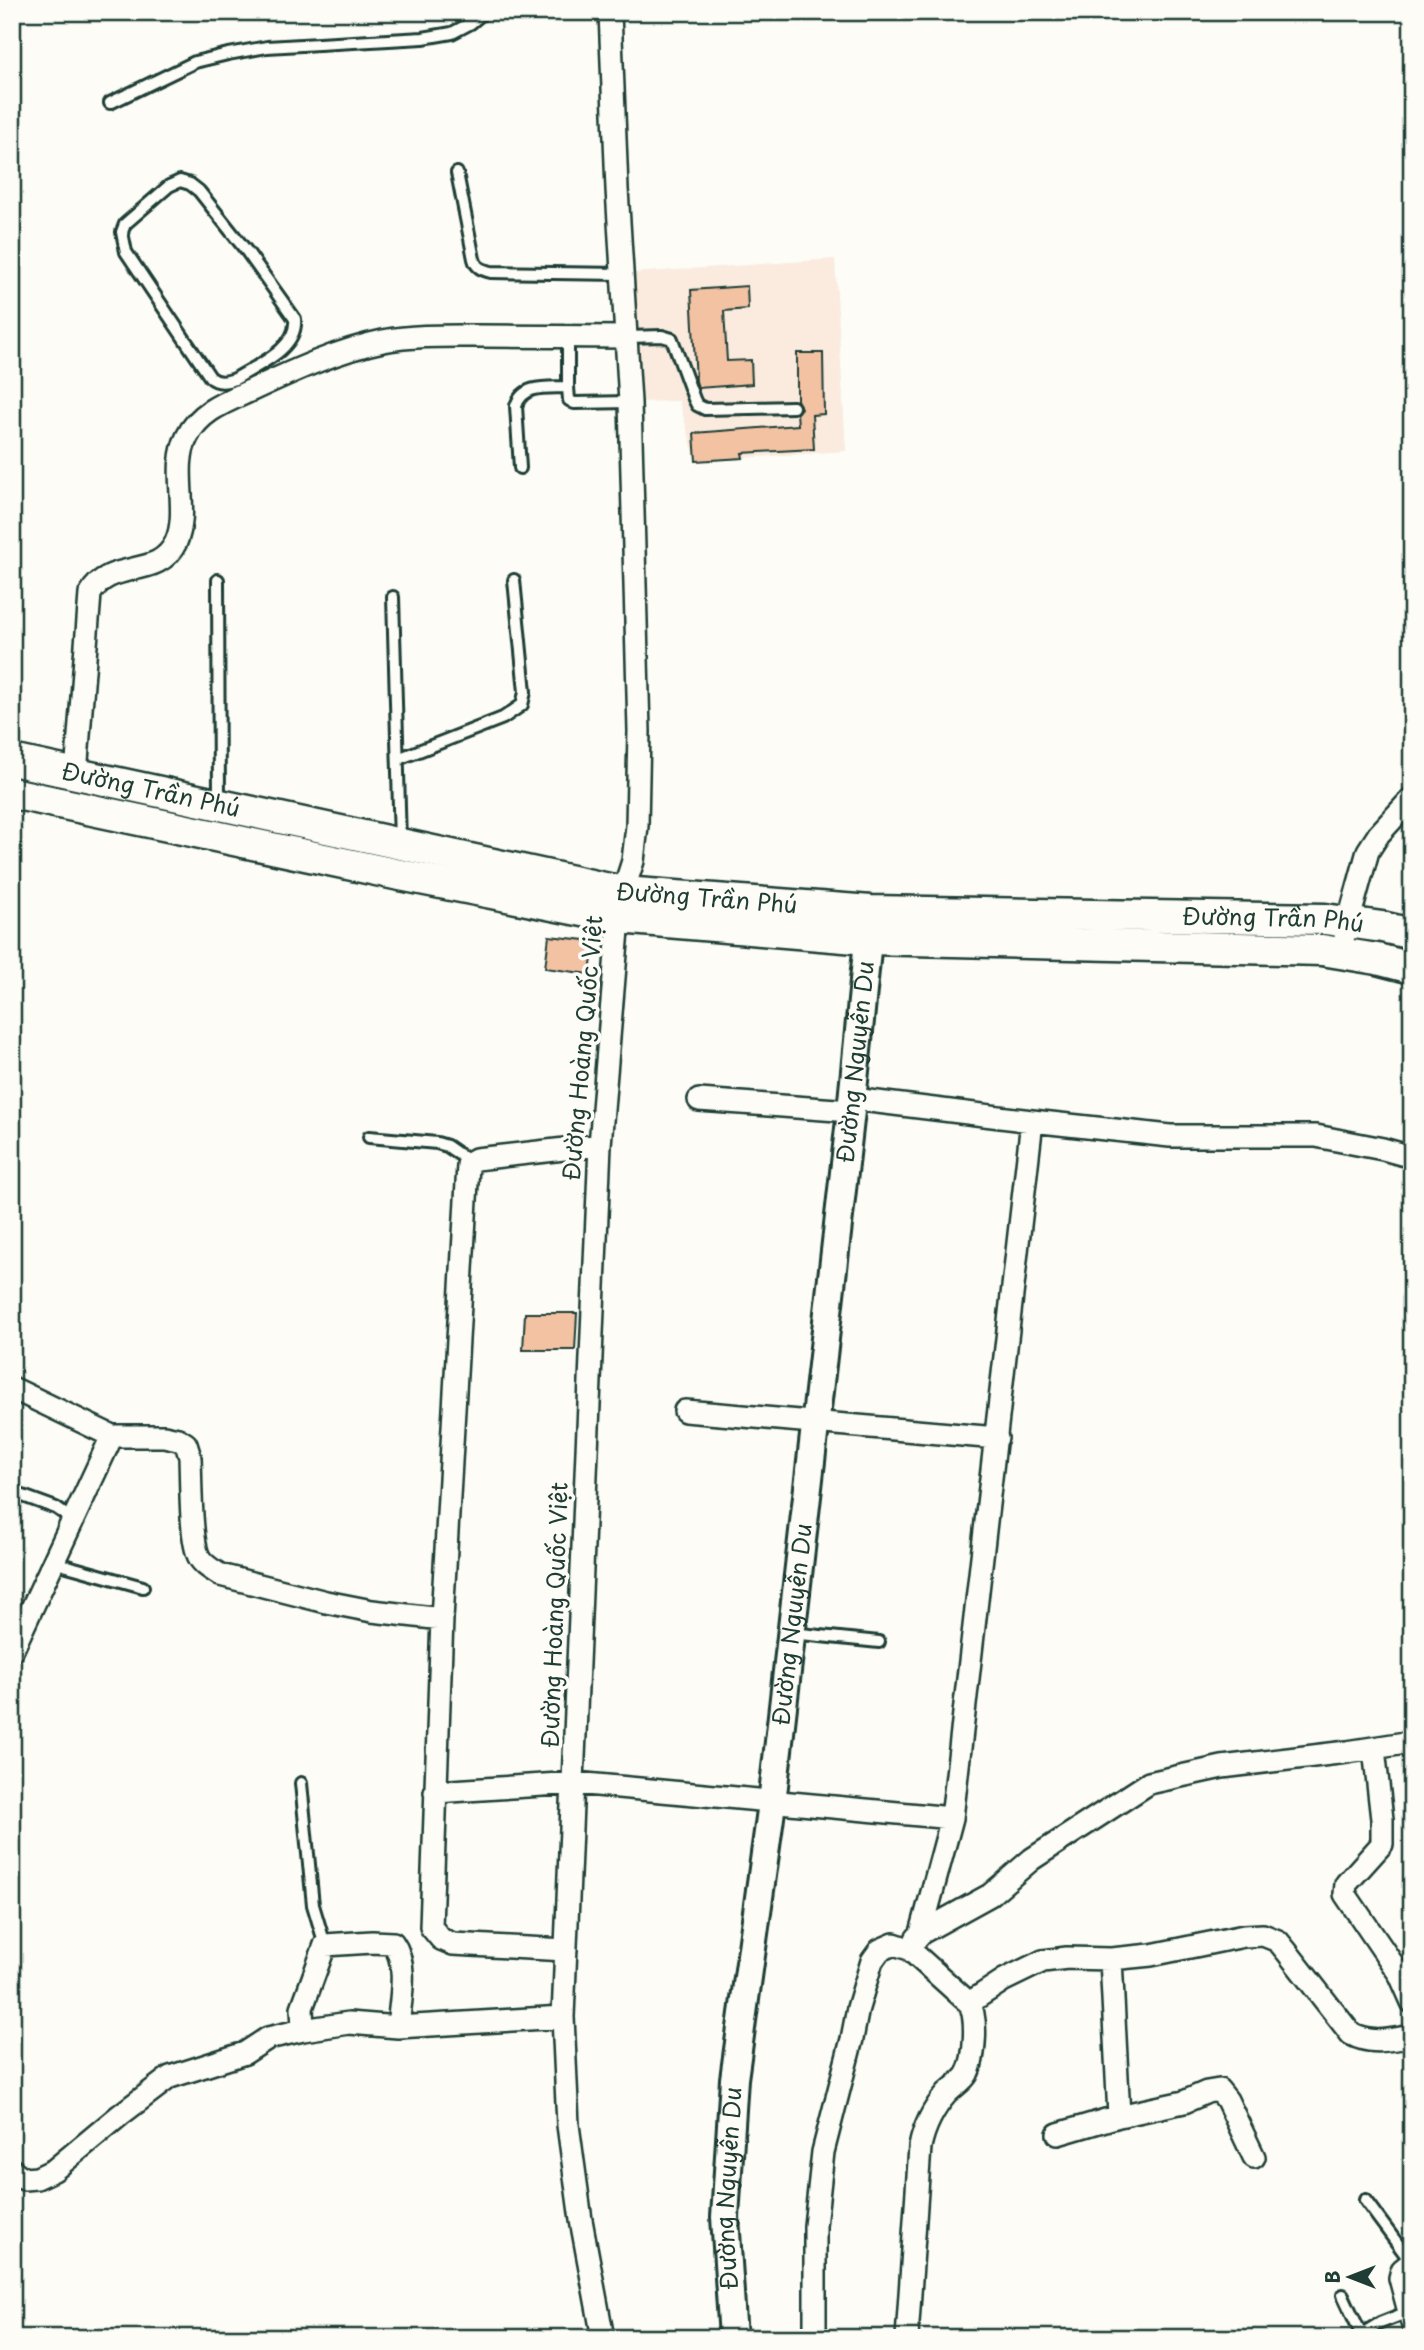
<svg xmlns="http://www.w3.org/2000/svg" width="1424" height="2350" viewBox="0 0 1424 2350" font-family="'Playpen Sans',sans-serif">
<rect width="100%" height="100%" fill="#fdfcf7"/>
<filter id="ink" filterUnits="userSpaceOnUse"><feTurbulence type="fractalNoise" baseFrequency=".0143" numOctaves="2"/><feDisplacementMap in="SourceGraphic" scale="14" xChannelSelector="R" yChannelSelector="G"/><feConvolveMatrix kernelMatrix="1 2 1 2 8 2 1 2 1" color-interpolation-filters="sRGB"/></filter>
<g filter="url(#ink)">
<!-- built -->
<path fill="#faebde" d="M835 259 846 451 696 461 679 401 640 402 633 273Z"/>
<!-- building -->
<path fill="#f3c2a3" stroke="#1f3d34" stroke-width="2" d="M747 286 748 309 724 311 727 361 751 360 752 384 698 388 696 381 691 290Z
M797 353H823L824 414 812 415 814 449 742 453 743 458 696 461 694 433 798 425 797 413 801 408 797 400Z
M549 936 594 941 590 974 545 968Z
M525 1313H577L575 1350H523Z"/>
<g fill="none" stroke-linecap="round" stroke-linejoin="round">
<defs>
<path id="service" d="M110 103 195 62 228 54 267 47 423 38 452 33 471 23 484 12
M457 173 474 259C476 268 483 270 491 272L623 274
M180 181 190 184 199 191 248 253 295 319C298 349 257 365 235 379 226 382 218 384 210 377L126 252 122 232 125 224 169 186Z
M627 337 662 336 672 339 694 399 697 405 705 409 793 407
M568 387 569 400 574 403 630 402
M520 468 516 406C523 383 549 388 568 387V337
M218 580 219 802
M393 597 400 842
M398 759 503 718 522 705 525 692 514 580
M369 1137 437 1143 447 1146 470 1162
M12 1492 56 1508 73 1520
M53 1562 143 1587
M791 1633 879 1642
M301 1783 313 1905 325 1945
M1365 2200 1411 2262
M1343 2295 1363 2338
M1362 2334 1380 2323 1408 2312"/>
<path id="minor" d="M76 774 90 594C111 557 158 581 176 542 190 511 171 468 187 437 200 410 228 401 254 389 295 370 339 350 383 341 414 335 447 336 479 336 528 336 578 337 627 337
M1345 934 1368 851 1379 834 1412 798
M853 1099 1032 1121 1170 1136H1316L1383 1149 1412 1157
M699 1100 851 1111
M12 1388 112 1436H164L178 1439 186 1444 190 1457C191 1479 190 1540 199 1557 203 1565 213 1570 220 1575L326 1602 372 1611 442 1619
M685 1411 997 1438
M12 1651 112 1436
M1374 1749 1382 1819V1844L1346 1884 1345 1894 1400 1975 1412 2002
M435 1792 575 1783 952 1818
M921 1933 952 1818 1032 1121
M916 1939 921 1933 990 1895 1032 1859 1149 1783 1222 1767 1347 1752 1412 1742
M566 1950 453 1944 441 1939 431 1927 442 1619 468 1165 476 1159 600 1145
M1111 1959 1119 2116
M969 2003 1004 1980 1043 1961 1067 1958 1111 1959 1151 1955 1244 1936 1263 1935 1278 1941 1287 1952 1351 2034C1371 2045 1390 2040 1412 2036
M398 2027 349 2023 303 2030 302 2008 325 1945 372 1942 393 1943C409 1965 400 2001 398 2027L563 2017
M1058 2134 1119 2116 1184 2102 1207 2092 1219 2090 1227 2100 1254 2157
M12 2170 24 2179 37 2178 54 2170 120 2115 170 2077 245 2053 268 2038 303 2030
M1412 2262 1402 2270 1400 2278 1412 2323
M603 2338 581 2220 568 2125 563 2017 600 1145 619 918 623 892 633 861 637 826 639 731 630 402 617 189 610 12
M815 2338V2226L823 2152 852 2039 858 2008 872 1961 880 1950 894 1944 909 1949 969 2003C978 2017 975 2059 967 2074 963 2081 953 2087 947 2093 933 2109 924 2127 920 2147L907 2338"/>
<g id="tertiary">
<path id="s1" d="M733 2338 725 2217 734 2079 772 1803 851 1111 870 920"/>
</g>
<g id="secondary">
<path id="s2" d="M12 760 623 892 871 911 1325 919 1382 927 1412 934"/>
<path d="M12 793 395 874 619 918 868 939 1322 950 1377 959 1412 968"/>
</g>
</defs>
<!-- service casing -->
<use href="#service" stroke="#1f3d34" stroke-width="16"/>
<!-- minor casing -->
<use href="#minor" stroke="#1f3d34" stroke-width="26"/>
<!-- tertiary casing -->
<use href="#tertiary" stroke="#1f3d34" stroke-width="32"/>
<!-- secondary casing -->
<use href="#secondary" stroke="#1f3d34" stroke-width="35"/>
<!-- service -->
<use href="#service" stroke="#fdfcf7" stroke-width="10"/>
<!-- minor -->
<use href="#minor" stroke="#fdfcf7" stroke-width="21"/>
<!-- tertiary -->
<use href="#tertiary" stroke="#fdfcf7" stroke-width="26"/>
<!-- secondary -->
<use href="#secondary" stroke="#fdfcf7" stroke-width="30"/>
</g>
</g>
<g text-anchor="middle" stroke-width="7" stroke-linejoin="round" paint-order="stroke">
<!-- street labels -->
<g font-size="23" fill="#1f3d34" stroke="#fdfcf7">
<text dy="8" stroke="none"><textPath href="#s2" startOffset="142">Đường Trần Phú</textPath></text>
<text dy="8" stroke="none"><textPath href="#s2" startOffset="709">Đường Trần Phú</textPath></text>
<text dy="8" stroke="none"><textPath href="#s2" startOffset="1276">Đường Trần Phú</textPath></text>
<text transform="translate(583 1048) rotate(-85)" y="8">Đường Hoàng Quốc Việt</text>
<text dy="8" stroke="none"><textPath href="#s1" startOffset="1284">Đường Nguyễn Du</textPath></text>
<text transform="translate(555 1615) rotate(-88)" y="8">Đường Hoàng Quốc Việt</text>
<text dy="8" stroke="none"><textPath href="#s1" startOffset="718">Đường Nguyễn Du</textPath></text>
<text dy="8" stroke="none"><textPath href="#s1" startOffset="150">Đường Nguyễn Du</textPath></text>
</g>
</g>
<!-- margin -->
<rect width="1424" height="2350" fill="none" stroke="#fdfcf7" stroke-width="42"/>
<rect x="21" y="21" width="1382" height="2308" fill="none" stroke="#1f3d34" stroke-width="2.5" filter="url(#ink)"/>
<!-- north arrow -->
<g transform="translate(1350 2277) rotate(270)" stroke="#fdfcf7" stroke-width="5" paint-order="stroke">
<path d="M0-5L12 26L0 18L-12 26Z" fill="#1f3d34"/>
<text y="-10" font-size="19" font-weight="bold" text-anchor="middle" fill="#1f3d34">B</text>
</g>
</svg>
